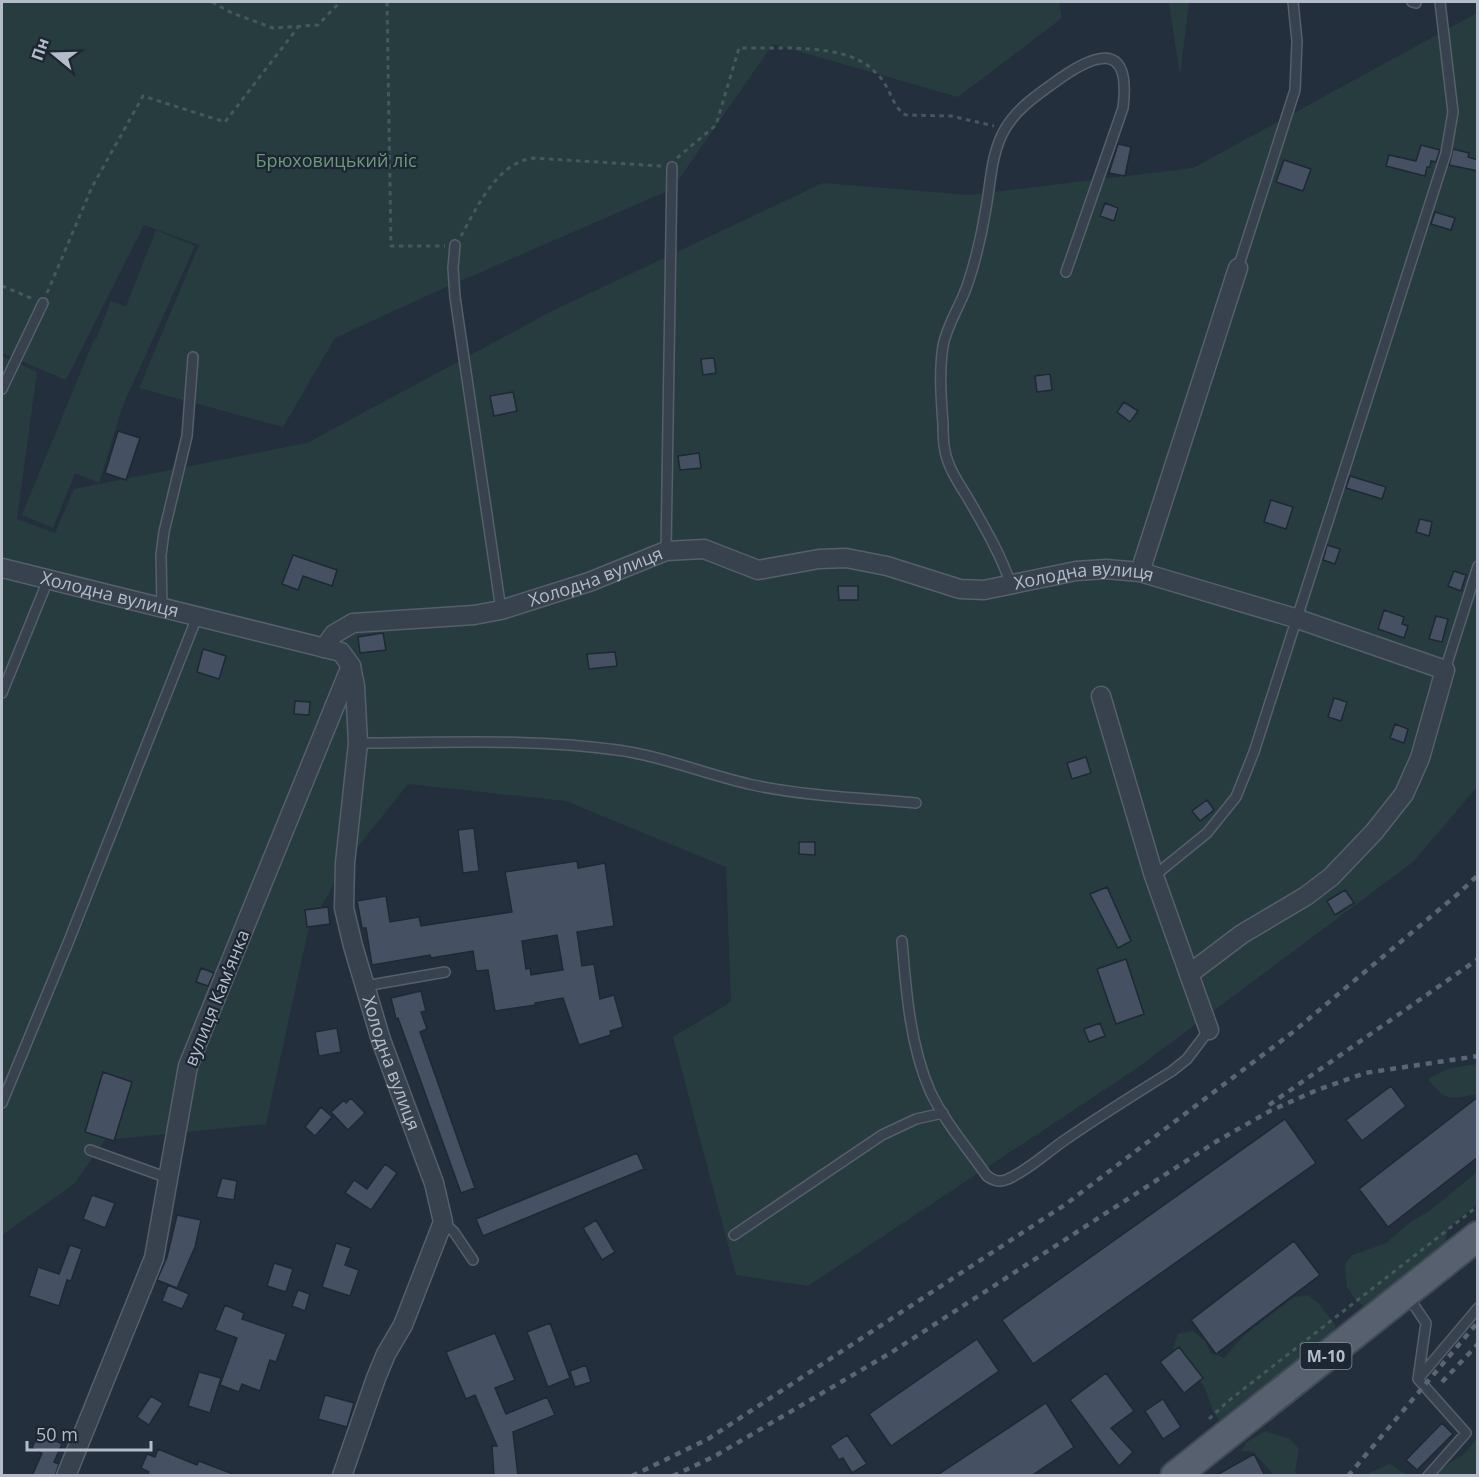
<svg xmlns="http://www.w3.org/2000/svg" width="1479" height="1477" viewBox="0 0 1479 1477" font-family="'Open Sans',sans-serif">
<rect width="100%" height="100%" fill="#242f3e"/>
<!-- green -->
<path fill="#263c3f" d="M2 2H1059L1062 18 958 97 773 44 672 189 433 293 335 338 283 427 139 388 199 245 144 225 66 380 2 353Z
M1169 2H1189L1180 76Z
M1477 13V787L1413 862 1137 1068 808 1286 736 1275 673 1037 731 1002 726 867 566 801 408 784 345 863 308 931 266 1124 105 1140 74 1184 2 1235V356L37 372 17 519 55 533 74 489 307 443 552 311 823 183 969 195 1193 168Z
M156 230 195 246 123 405 99 483 75 473 53 528 22 515 94 339H96L111 301 126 306Z
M1477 1064V1094C1451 1099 1447 1103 1428 1079L1450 1068Z
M1477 1172V1204L1448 1229 1444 1247 1368 1308 1357 1302 1347 1287 1345 1270 1346 1262 1353 1255 1386 1243 1408 1224 1432 1209Z
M1308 1295 1319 1304 1336 1326 1328 1337 1221 1423 1213 1411 1204 1386 1181 1362 1173 1348 1178 1334 1193 1331 1205 1341 1211 1353 1224 1358 1243 1336 1294 1297Z
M1265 1431 1290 1439 1299 1449 1295 1471 1297 1475H1274L1253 1452 1241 1451 1247 1442Z
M1477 1439V1475L1427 1476 1462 1456Z
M1390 1464 1407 1475H1368L1369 1473Z"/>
<!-- building -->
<path fill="#455162" stroke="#1f2835" stroke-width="1.5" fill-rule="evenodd" d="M1118 144 1131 147 1125 176 1109 173Z
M1421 145 1440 150 1436 162 1431 161 1430 167H1427L1425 176 1386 166 1389 155 1416 161Z
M1453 149 1469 153 1468 157 1478 160V171L1449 165Z
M1284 160 1311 169 1303 191 1276 182Z
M1105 203 1118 208 1114 221 1100 216Z
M1435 212 1455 218 1451 230 1431 224Z
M714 358 716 373 703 375 701 359Z
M1050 374 1052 390 1037 392 1035 376Z
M513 392 517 411 494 416 490 396Z
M1124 402 1138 411 1130 422 1117 412Z
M118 431 140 438 126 480 105 473Z
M699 453 701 468 680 470 678 456Z
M1350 476 1386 487 1382 499 1346 488Z
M1271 500 1293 507 1286 529 1264 522Z
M1420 519 1432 522 1429 536 1416 532Z
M1327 545 1340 549 1335 564 1323 560Z
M293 555 337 570 332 586 303 576 298 590 282 584Z
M1454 571 1466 575 1461 591 1448 586Z
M838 586H858V600H839Z
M1384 610 1404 617 1402 624 1408 626 1404 638 1378 629Z
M1436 616 1448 619 1442 642 1429 639Z
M383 633 386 650 360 653 358 637Z
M203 649 226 656 219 679 197 672Z
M615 652 617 666 589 669 587 654Z
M1334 698 1347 702 1341 721 1328 717Z
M295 701 310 702 309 715 294 714Z
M1395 724 1408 729 1404 743 1390 738Z
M1086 757 1091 773 1072 779 1067 763Z
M1207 800 1214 810 1200 821 1192 811Z
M474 828 479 871 463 873 458 830Z
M799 842H815V855L799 854Z
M577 861 578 868 605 863 614 926 577 932 582 966 594 964 600 999 614 995 623 1027 610 1031 611 1035 579 1045 563 998 535 1003 536 1005 495 1011 488 970 476 971 473 951 431 958 430 955 372 965 366 928H362L357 901 386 896 390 922 419 917 421 926 512 912 505 872ZM557 935 563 970 531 975 530 968 526 969 522 941Z
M1107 887 1131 941 1118 948 1090 894Z
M1345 890 1354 903 1335 915 1327 901Z
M328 907 330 924 307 927 305 910Z
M1126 959 1144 1014 1116 1024 1097 969Z
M201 968 214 973 208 986 196 982Z
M421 991 426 1011 421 1012 427 1029 420 1032 475 1188 461 1193 398 1018 396 1019 391 998Z
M1100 1023 1105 1036 1089 1042 1084 1029Z
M337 1028 341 1052 319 1056 315 1032Z
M103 1072 132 1082 114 1141 85 1132Z
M1391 1086 1406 1106 1362 1141 1346 1120Z
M1478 1097V1157L1388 1227 1359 1189Z
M351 1098 365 1113 348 1130 331 1112 344 1100 346 1103Z
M321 1107 332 1117 315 1136 305 1127Z
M1285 1119 1316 1163 1033 1364 1002 1320Z
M637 1153 644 1169 483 1236 476 1219Z
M385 1164 397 1173 371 1210 345 1193 354 1180 367 1189Z
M222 1178 237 1181 234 1200 216 1197Z
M92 1195 115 1203 105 1228 83 1219Z
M177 1215 201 1220 195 1247 177 1288 157 1280 167 1257Z
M596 1220 615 1252 602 1260 583 1228Z
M1294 1241 1320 1275 1216 1354 1191 1320Z
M336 1243 351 1248 345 1265 359 1270 350 1296 322 1287Z
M70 1245 82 1249 71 1281 67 1280 59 1306 29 1296 38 1267 59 1274Z
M274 1263 293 1269 286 1292 267 1286Z
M168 1285 189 1294 182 1309 162 1301Z
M298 1290 310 1294 305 1311 292 1306Z
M225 1305 244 1313 242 1319 286 1334 276 1362 270 1360 260 1391 242 1384 239 1392 220 1385 237 1338 215 1330Z
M550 1323 570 1378 548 1387 527 1332Z
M495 1333 515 1380 495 1388 506 1414 547 1397 555 1415 513 1432 518 1476H494L492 1446H497L475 1395 466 1399 446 1352Z
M977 1339 999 1371 891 1446 869 1414Z
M1179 1347 1203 1378 1184 1393 1160 1362Z
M586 1365 591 1382 575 1387 570 1371Z
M199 1372 221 1378 210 1413 188 1406Z
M1106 1373 1134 1411 1111 1428 1133 1452 1119 1466 1070 1400Z
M325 1395 354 1403 347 1427 318 1419Z
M151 1396 163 1403 149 1425 137 1417Z
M1163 1399 1181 1427 1163 1439 1145 1411Z
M1046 1403 1074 1447 1031 1476H936Z
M1442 1423 1453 1434 1417 1470 1406 1460Z
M39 1433 62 1444 54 1462 59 1464 55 1476H32L42 1453 32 1448Z
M847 1435 867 1464 852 1473 843 1458 839 1460 830 1446Z
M158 1449 197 1465 199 1461 233 1474V1476H147L149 1472 141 1468 147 1454 155 1457Z
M1254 1454 1265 1476H1215Z"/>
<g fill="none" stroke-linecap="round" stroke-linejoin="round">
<defs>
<path id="lane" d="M1412 2 1416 3
M455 245 453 268 455 297 501 610
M1238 268 1295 90 1297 41 1293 2
M2 389 43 303
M666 551 672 167
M1011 585C1001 555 985 528 969 500 960 485 948 468 945 451 943 442 943 432 943 424 941 398 939 372 943 346 947 324 961 305 968 283 976 259 982 233 986 208 991 181 991 153 1005 129 1016 110 1033 98 1051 85 1091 55 1132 36 1123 108L1066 272
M162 609 161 555 164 532 187 436 193 357
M1445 670 1478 566
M2 693 48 580
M358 743C444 743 531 738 617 750 663 756 707 775 753 785 806 796 862 798 916 803
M1154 876 1207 833 1236 797 1254 752 1446 153 1453 112 1440 2
M902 941C906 991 910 1045 930 1091 944 1121 968 1149 987 1176 994 1181 1000 1183 1008 1179 1028 1170 1044 1155 1062 1142 1098 1117 1135 1094 1172 1071L1187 1059 1209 1030
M365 986 445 972
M2 1103 68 943 197 617
M90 1150 168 1178
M443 1222 454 1232 473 1260
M734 1235 882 1135 916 1119 943 1113
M1407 1295 1426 1323 1418 1379 1466 1433 1428 1476
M1418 1379 1478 1308"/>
<g id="street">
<path id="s1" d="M2 568 341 652 351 666 355 686 358 743 345 863 344 908 353 946 381 1040 434 1183 443 1222 403 1325 386 1354 376 1378 342 1476"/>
<path d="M1140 572 1238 268"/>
<path id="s2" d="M324 648 334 634 353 623 474 615 501 610 589 582 666 551 704 549 758 570 819 559 846 558 887 566 960 589 984 590 1076 571 1106 569 1140 572 1295 618 1445 670 1420 758 1404 794 1374 832 1331 877 1306 896 1242 934 1189 974"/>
<path d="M1101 696 1154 876 1209 1030"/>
<path d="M66 1476 154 1258 188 1066 351 666"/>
</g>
<path id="primary" d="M1175 1476 1478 1236"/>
</defs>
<!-- lane casing -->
<use href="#lane" stroke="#565f6c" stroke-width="12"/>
<!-- street casing -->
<use href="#street" stroke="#565f6c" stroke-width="21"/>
<!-- primary casing -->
<use href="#primary" stroke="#414a57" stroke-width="32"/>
<!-- path -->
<path stroke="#44595c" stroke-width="3" stroke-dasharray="4.5 4.5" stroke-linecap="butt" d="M212 2 232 13 273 28 318 25 340 2
M387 2 391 246H445
M677 158 716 125 739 48C777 49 846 42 874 71 877 74 881 77 883 81 891 92 894 109 906 115L951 116 994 126
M461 236C477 207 497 163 533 158L661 166
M2 286 33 299
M47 293 92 187 143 96 225 122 299 26
M1209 1419 1227 1402 1478 1206"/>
<!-- lane -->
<use href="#lane" stroke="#38414e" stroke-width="9"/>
<!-- street -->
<use href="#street" stroke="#38414e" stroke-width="18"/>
<!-- primary -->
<use href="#primary" stroke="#56606e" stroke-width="28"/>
<!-- rail -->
<path stroke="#5a6575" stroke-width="4.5" stroke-dasharray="6 6" stroke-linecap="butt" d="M1269 1105 1478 959
M1442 1382 1478 1344
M632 1476 708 1439 1066 1204 1293 1032 1459 893 1478 875
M673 1476 715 1456 892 1352 1217 1141 1270 1111 1317 1090 1365 1073 1478 1056
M1348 1476 1478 1322"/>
</g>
<g text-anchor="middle" stroke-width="4.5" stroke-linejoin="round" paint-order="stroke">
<!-- shield labels -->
<rect fill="#1d2633" stroke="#878f9c" stroke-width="1.5" x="1300.5" y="1343" width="51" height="26" rx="4.5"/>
<g font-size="16" font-weight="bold" fill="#b4bcc9">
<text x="1326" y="1362">М-10</text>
</g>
<!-- park labels -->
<g font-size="18" fill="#6b9a76" stroke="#1d2633">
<text x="336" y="167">Брюховицький ліс</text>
</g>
<!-- street labels -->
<g font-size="18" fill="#b4bcc9" stroke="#1d2633">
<text dy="6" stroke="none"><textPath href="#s2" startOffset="288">Холодна вулиця</textPath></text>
<text dy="6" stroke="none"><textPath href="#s2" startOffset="792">Холодна вулиця</textPath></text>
<text dy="6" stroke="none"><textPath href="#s1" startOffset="111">Холодна вулиця</textPath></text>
<text transform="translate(217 998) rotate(-68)" y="6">вулиця Камʼянка</text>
<text dy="6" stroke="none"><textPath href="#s1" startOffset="772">Холодна вулиця</textPath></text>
</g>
</g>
<!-- border -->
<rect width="1479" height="1477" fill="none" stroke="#b4bcc9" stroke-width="6"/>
<!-- north arrow -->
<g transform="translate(54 54) rotate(289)" stroke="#1d2633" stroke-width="4.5" paint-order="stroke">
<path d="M0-4.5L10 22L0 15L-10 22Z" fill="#b4bcc9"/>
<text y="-9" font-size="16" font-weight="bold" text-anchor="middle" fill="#b4bcc9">Пн</text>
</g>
<!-- scale -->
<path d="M27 1441v9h124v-9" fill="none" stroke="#b4bcc9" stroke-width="3"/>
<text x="36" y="1441" font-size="18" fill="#b4bcc9" stroke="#1d2633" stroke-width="4.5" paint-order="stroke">50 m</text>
</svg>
